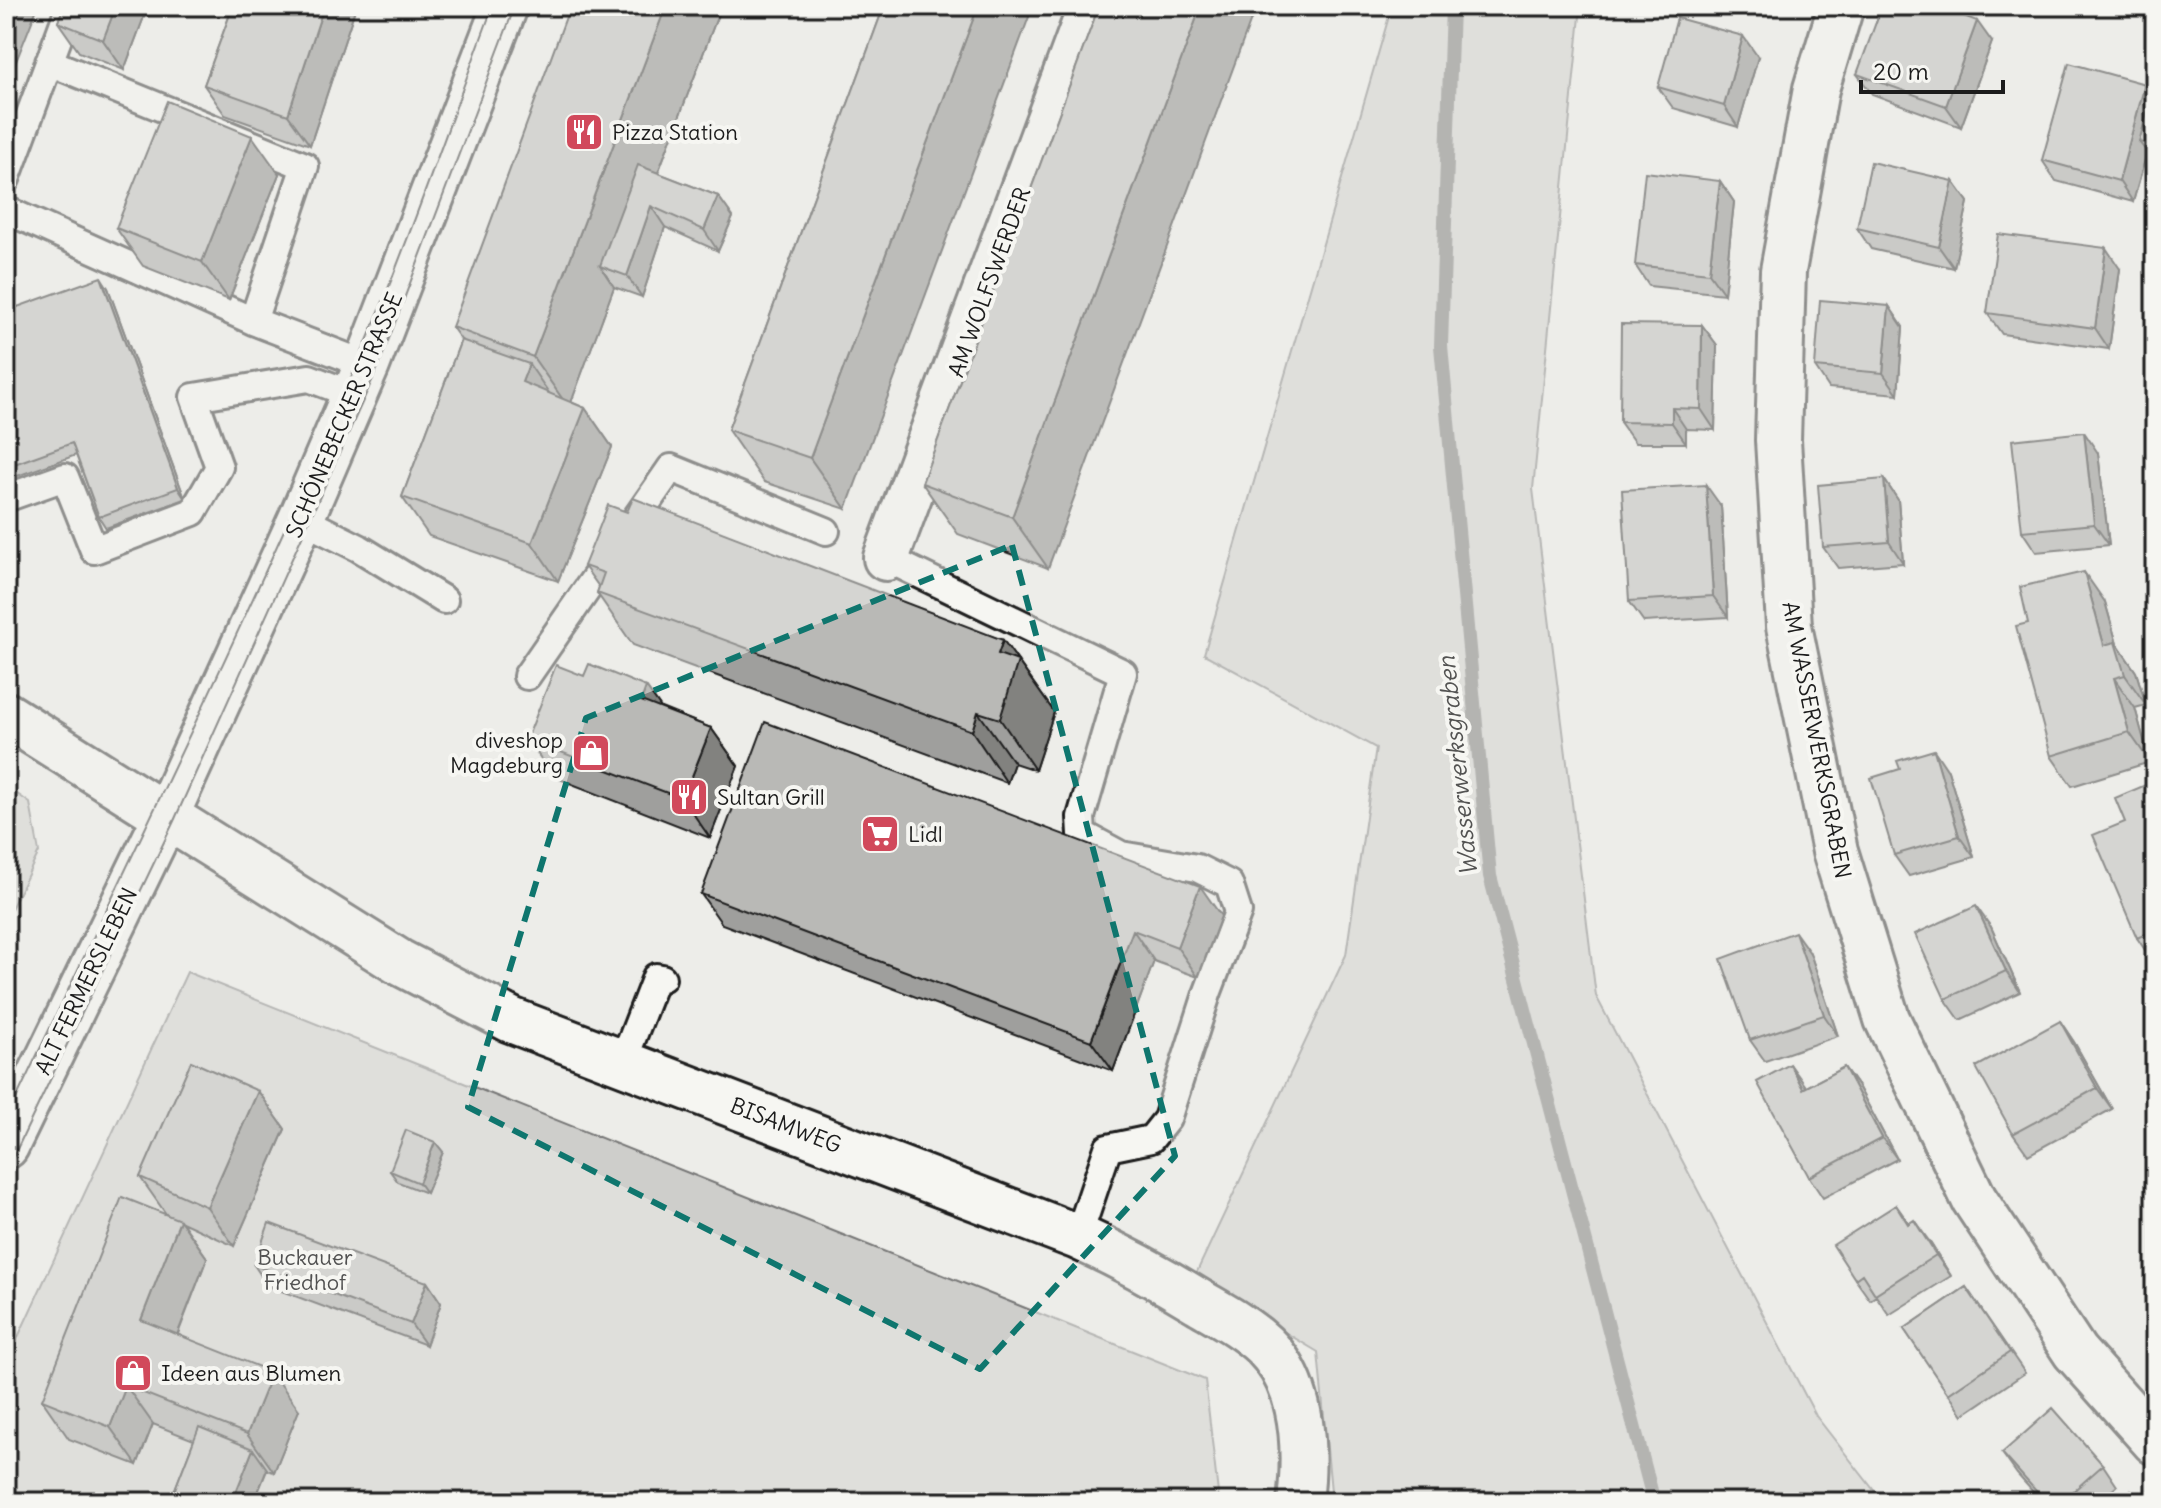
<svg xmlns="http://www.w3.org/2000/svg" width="2161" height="1508" viewBox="0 0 2161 1508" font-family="Delius,sans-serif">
<rect width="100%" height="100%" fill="#edede9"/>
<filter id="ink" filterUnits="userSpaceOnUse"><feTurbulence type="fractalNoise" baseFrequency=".0125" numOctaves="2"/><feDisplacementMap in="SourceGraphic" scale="16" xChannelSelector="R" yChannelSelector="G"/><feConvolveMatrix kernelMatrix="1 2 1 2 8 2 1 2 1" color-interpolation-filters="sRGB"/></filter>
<g filter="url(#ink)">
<!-- green -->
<path fill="#cececb" stroke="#757574" stroke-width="2" d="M1392 6H1581L1533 489 1596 996 1816 1416 1883 1502H1332L1318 1352 1194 1278 1346 955 1376 748 1204 654Z
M6 786 30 803 39 852 6 919Z
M187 972 1205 1380 1219 1502H6V1363Z"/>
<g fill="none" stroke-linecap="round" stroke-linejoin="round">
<!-- stream -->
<path stroke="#6f6f6d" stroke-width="14" d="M1452 6 1441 346 1490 876 1654 1502"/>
<defs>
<path id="service" d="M49 62 305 166 253 321
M6 179 70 6
M6 210 253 321 367 365
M6 498 65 477 94 550 193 512 219 467 194 397 309 378 354 395
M301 519 359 548 444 600
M886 558 1123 673 1081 817 1082 834 1121 855 1197 868 1229 884 1238 912 1207 994 1167 1119 1151 1139 1108 1148 1078 1237
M527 676 671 468 826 531
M623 1062 656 977 662 978"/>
<path id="minor" d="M1841 6 1816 89 1783 271 1778 440 1789 626 1835 851 1887 1019 1974 1199 2075 1352 2155 1442
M886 558 1091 6
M166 816 399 962 511 1020 1078 1237C1120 1256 1159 1277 1198 1301 1220 1314 1245 1327 1264 1345 1305 1385 1306 1450 1300 1502"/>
<path id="secondary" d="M6 715 166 816
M6 1146 166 816 301 519 367 365 505 6"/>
</defs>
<!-- service casing -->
<use href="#service" stroke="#1c1c1c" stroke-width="32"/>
<!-- minor casing -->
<use href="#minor" stroke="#1c1c1c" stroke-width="50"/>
<!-- secondary casing -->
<use href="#secondary" stroke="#1c1c1c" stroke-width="50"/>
<!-- service -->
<use href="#service" stroke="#f6f6f2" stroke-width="26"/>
<!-- minor -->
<use href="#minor" stroke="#f6f6f2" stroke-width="44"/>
<!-- secondary -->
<use href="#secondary" stroke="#f6f6f2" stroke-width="44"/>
<!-- tram -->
<path stroke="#1c1c1c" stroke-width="2" d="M6 1120C126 868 249 617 359 360 408 244 449 124 493 6
M6 1172 174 821 379 365 515 6"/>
</g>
<!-- wall -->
<path fill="#9f9f9d" stroke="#1c1c1c" stroke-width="2" d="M6 6 15 64 6 60Z
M64 6H148L124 70 79 52 58 22Z
M233 6H356L310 145 225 115 204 85Z
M884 6 846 509 764 482 728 430Z
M1099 6 1048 568 958 534 922 483Z
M720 9 658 173 718 196 733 217 718 251 665 227 642 297 614 287 571 402 585 408 612 447 558 581 429 536 402 497 461 340 452 327Z
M1992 42 1961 127 1872 94 1857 74Z
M1758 57 1738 127 1673 108 1658 87Z
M2155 76V155L2147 152 2133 202 2056 181 2042 160 2145 84 2148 88Z
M279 174 229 300 143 266 116 228Z
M1720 181 1734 202 1724 294 1649 286 1635 265Z
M1953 181 1968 202 1954 268 1871 249 1857 228Z
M2120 269 2109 349 2002 334 1987 313Z
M108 288 185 499 106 528 99 517 76 455 6 480V311Z
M1889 306 1903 327 1898 394 1829 388 1815 367Z
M1702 325 1717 345 1715 430 1686 429V443H1635L1620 422Z
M2098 453 2109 545 2036 552 2022 531Z
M1884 479 1898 500 1903 563 1838 568 1823 547Z
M1721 506 1728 617 1644 622 1629 601Z
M627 512 1003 640 1054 712 1035 770 1014 763 1007 783 633 645 597 593 599 587 584 566Z
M2105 602 2117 644 2136 672 2146 705 2135 708 2150 762 2072 786 2051 756Z
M584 676 646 687 661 708 711 728 738 766 710 838 554 777 527 739Z
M1948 771 1974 857 1909 876 1894 855Z
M2155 781V957L2151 959 2137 938 2125 822Z
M701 894 1221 916 1198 977 1154 961 1113 1071 722 924Z
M1991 927 2020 992 1960 1020 1945 999Z
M1810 953 1838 1036 1765 1061 1750 1040Z
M2060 1021 2074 1042 2112 1109 2028 1155 2013 1134Z
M1844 1067 1859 1088 1897 1159 1823 1198 1809 1177 1806 1087Z
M258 1091 285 1129 234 1246 182 1222 207 1258 178 1334 299 1410 274 1472 267 1470 254 1502H170L194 1440 153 1424 137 1465 69 1439 42 1400 166 1214 140 1177Z
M435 1142 443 1152 426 1193 398 1182 390 1171Z
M1896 1205 1909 1223 1929 1241 1951 1276 1889 1315 1876 1296 1870 1300 1855 1279Z
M254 1265 427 1282 441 1303 426 1345 268 1286Z
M1966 1287 2025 1373 1963 1415 1904 1329Z
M2002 1453 2103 1465 2117 1486 2099 1502H2042L2017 1474Z"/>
<!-- shaded-wall -->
<path fill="#82827f" stroke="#1c1c1c" stroke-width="2" d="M6 6H38L15 64 6 51Z
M116 6H148L124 70 103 40Z
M324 6H356L310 145 288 115Z
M666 6H717L720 9 620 273 600 266 614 287 569 408 533 357Z
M978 6H1033L846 509 810 458Z
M1201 6H1256L1048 568 1012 517Z
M1977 21 1992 42 1961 127 1946 106Z
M1743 36 1758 57 1738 127 1724 106Z
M2145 84 2155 99 2139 142 2147 152 2133 202 2119 181Z
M252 136 279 174 229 300 202 262Z
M1720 181 1734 202 1724 294 1709 273Z
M1953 181 1968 202 1954 268 1939 247Z
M718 196 733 217 718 251 704 230Z
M651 206 665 227 642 297 627 276Z
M2106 248 2120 269 2109 349 2095 328Z
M101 277 108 288 185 499 178 488Z
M1889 306 1903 327 1898 394 1883 373Z
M1702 325 1717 345 1715 430 1701 409Z
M529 364 556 403 522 382Z
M585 408 612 447 558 581 532 543Z
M1672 408 1686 429V443L1672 423Z
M2084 432 2098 453 2109 545 2094 524Z
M1884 479 1898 500 1903 563 1889 542Z
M1706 485 1721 506 1728 617 1713 596Z
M2084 572 2105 602 2117 644 2136 672 2146 705 2104 645Z
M1003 640 1054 712 1035 770 1000 719 998 654Z
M2114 678 2135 708 2150 762 2129 732Z
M646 687 673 725 641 701Z
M978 712 1014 763 1007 783 972 731Z
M711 728 738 766 710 838 683 799Z
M1934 750 1948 771 1974 857 1959 836Z
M1200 886 1221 916 1198 977 1177 947Z
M1976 906 1991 927 2020 992 2006 971Z
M1133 930 1154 961 1113 1071 1091 1041Z
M1795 932 1810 953 1838 1036 1824 1015Z
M2060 1021 2074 1042 2112 1109 2097 1088Z
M1790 1064 1805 1085 1818 1110 1803 1089Z
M1844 1067 1859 1088 1897 1159 1882 1138Z
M258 1091 285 1129 234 1246 207 1207Z
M435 1142 443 1152 426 1193 419 1183Z
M180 1220 207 1258 168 1358 141 1320Z
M1914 1220 1929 1241 1951 1276 1936 1255Z
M427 1282 441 1303 426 1345 411 1324Z
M272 1372 299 1410 274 1472 247 1434Z
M126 1386 153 1424 137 1465 110 1427Z
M253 1449 267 1469 254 1502H232Z"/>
<!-- building -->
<path fill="#b9b9b6" stroke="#1c1c1c" stroke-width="2" d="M64 6H116L103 40 58 22Z
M233 6H324L288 115 204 85Z
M570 6H666L533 357 452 327Z
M884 6H978L810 458 728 430Z
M1099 6H1201L1012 517 922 483Z
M1882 6H1937L1977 21 1946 106 1857 74Z
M1677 18 1743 36 1724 106 1658 87Z
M2069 63 2145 84 2119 181 2042 160Z
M2151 75 2155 76V146L2139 142 2152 95 2148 88Z
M167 101 252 136 202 262 116 228Z
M1871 162 1953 181 1939 247 1857 228Z
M638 165 718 196 704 230 651 206 627 276 600 266Z
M1645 172 1720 181 1709 273 1635 265Z
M1998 234 2106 248 2095 328 1987 313Z
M101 277 178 488 99 517 72 443 6 467V311Z
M1820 300 1889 306 1883 373 1815 367Z
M1621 324 1702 325 1701 409 1672 408V423L1620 422Z
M461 340 529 364 522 382 585 408 532 543 402 497Z
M2084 432 2094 524 2022 531 2012 440Z
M1884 479 1889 542 1823 547 1818 485Z
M1706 485 1713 596 1629 601 1622 490Z
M633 498 1003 640 998 654 1018 661 1000 719 978 712 972 731 597 593 604 573 584 566 596 536 608 505 627 512Z
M2084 572 2104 645 2115 642 2125 675 2114 678 2129 732 2051 756 2016 626 2028 623 2020 587Z
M589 664 646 687 641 701 711 728 683 799 527 739 556 665 584 676Z
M765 722 1200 886 1177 947 1133 930 1091 1041 701 894Z
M1934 750 1959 836 1894 855 1871 778 1900 769 1897 761Z
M2155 781V930L2137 938 2093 835 2125 822 2115 798Z
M1976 906 2006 971 1945 999 1915 934Z
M1795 932 1824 1015 1750 1040 1721 959Z
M2060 1021 2097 1088 2013 1134 1976 1067Z
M191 1061 258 1091 207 1207 140 1177Z
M1790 1064 1803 1089 1844 1067 1882 1138 1809 1177 1757 1082Z
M406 1130 435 1142 419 1183 390 1171Z
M122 1197 180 1220 141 1320 272 1372 247 1434 126 1386 110 1427 42 1400Z
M1896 1205 1908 1224 1914 1220 1936 1255 1875 1294 1862 1274 1855 1279 1833 1245Z
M269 1223 427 1282 411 1324 254 1265Z
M1966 1287 2010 1352 1948 1394 1904 1329Z
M2053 1408 2103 1465 2061 1502H2046L2002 1453Z
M199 1427 253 1449 232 1502H170Z
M2131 1490 2142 1502H2118Z"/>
</g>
<!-- marked area -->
<path d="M0 0H2161V1508H0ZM1012 545 1175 1156 980 1369 468 1107 586 718Z" fill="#edede9" fill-opacity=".55" fill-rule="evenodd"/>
<path fill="none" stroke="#0f766e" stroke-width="6" stroke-dasharray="16 10" stroke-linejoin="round" d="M1012 545 1175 1156 980 1369 468 1107 586 718Z"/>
<!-- icons -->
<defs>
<symbol id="restaurant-square" viewBox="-11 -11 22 22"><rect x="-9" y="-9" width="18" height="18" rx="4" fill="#d1495b" stroke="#f6f6f2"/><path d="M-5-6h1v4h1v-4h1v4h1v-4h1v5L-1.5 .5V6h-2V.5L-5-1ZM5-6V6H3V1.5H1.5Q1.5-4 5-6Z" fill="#fff"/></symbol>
<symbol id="shop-square" viewBox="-11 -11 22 22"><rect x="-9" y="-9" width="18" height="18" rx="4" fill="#d1495b" stroke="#f6f6f2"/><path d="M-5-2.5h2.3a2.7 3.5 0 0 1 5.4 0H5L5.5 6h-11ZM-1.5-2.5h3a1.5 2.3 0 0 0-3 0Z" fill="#fff"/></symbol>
<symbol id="supermarket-square" viewBox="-11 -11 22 22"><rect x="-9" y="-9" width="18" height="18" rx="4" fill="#d1495b" stroke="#f6f6f2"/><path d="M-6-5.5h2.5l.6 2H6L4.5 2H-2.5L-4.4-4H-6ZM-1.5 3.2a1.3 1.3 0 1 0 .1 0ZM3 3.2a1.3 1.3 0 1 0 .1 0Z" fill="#fff"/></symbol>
</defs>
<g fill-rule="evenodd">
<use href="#restaurant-square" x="562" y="110" width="44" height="44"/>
<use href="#shop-square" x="569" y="731" width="44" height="44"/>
<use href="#restaurant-square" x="667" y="775" width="44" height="44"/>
<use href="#supermarket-square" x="858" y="812" width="44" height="44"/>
<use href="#shop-square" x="111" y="1351" width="44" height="44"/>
</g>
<g text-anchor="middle" stroke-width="8" stroke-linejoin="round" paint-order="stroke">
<!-- poi labels -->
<g font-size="22" fill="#1c1c1c" stroke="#f6f6f2" text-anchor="start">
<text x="612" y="140">Pizza Station</text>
<text x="563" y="748" text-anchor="end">diveshop<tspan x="563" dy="25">Magdeburg</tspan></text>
<text x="717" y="805">Sultan Grill</text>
<text x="908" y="842">Lidl</text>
<text x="161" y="1381">Ideen aus Blumen</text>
</g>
<!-- street labels -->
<g font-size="22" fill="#1c1c1c" stroke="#f6f6f2">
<text transform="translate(989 282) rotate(-70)" y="8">AM WOLFSWERDER</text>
<text transform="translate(344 415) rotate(-67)" y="8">SCHÖNEBECKER STRASSE</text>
<text transform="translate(1817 740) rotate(79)" y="8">AM WASSERWERKSGRABEN</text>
<text transform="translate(86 981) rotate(-64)" y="8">ALT FERMERSLEBEN</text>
<text transform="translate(786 1125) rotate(21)" y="8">BISAMWEG</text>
</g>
<!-- park labels -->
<g font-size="22" fill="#515151" stroke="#f6f6f2">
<text x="305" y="1265">Buckauer<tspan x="305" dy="25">Friedhof</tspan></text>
</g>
<!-- water labels -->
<g font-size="24" font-style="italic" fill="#535352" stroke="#f6f6f2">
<text transform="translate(1458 766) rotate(-96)" y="8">Wasserwerksgraben</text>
</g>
</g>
<!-- margin -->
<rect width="2161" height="1508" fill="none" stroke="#f6f6f2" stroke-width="32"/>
<rect x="16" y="16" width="2129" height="1476" fill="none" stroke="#1c1c1c" stroke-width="3" filter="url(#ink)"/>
<!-- scale -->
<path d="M1861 80v12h142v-12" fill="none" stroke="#1c1c1c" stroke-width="4"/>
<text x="1873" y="80" font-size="24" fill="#1c1c1c" stroke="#f6f6f2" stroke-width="6" paint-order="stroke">20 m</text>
</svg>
